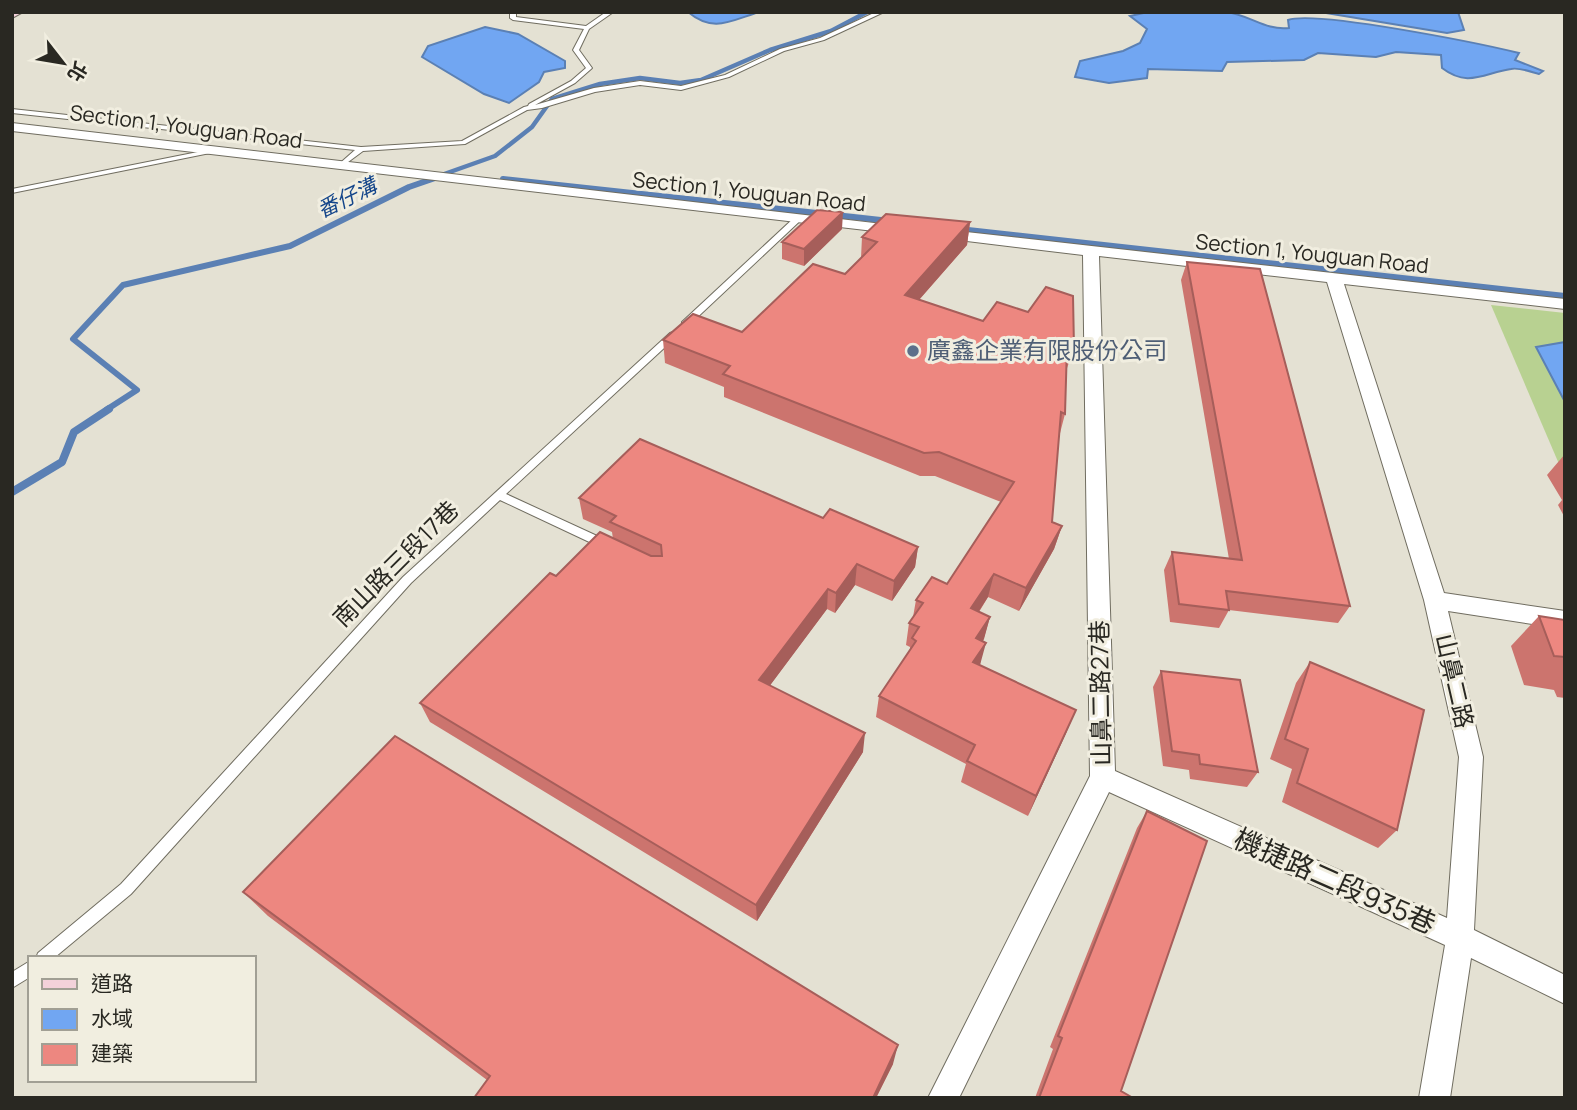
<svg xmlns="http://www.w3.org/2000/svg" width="1577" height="1110" viewBox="0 0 1577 1110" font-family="Manrope,'Noto Sans TC',sans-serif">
<rect width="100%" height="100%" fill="#e4e1d3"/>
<!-- green -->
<path fill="#b8d191" d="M1491 305 1565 313V478Z"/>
<!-- water -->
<path fill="#71a6f2" stroke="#5b80b4" stroke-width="2" d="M688 12H759C730 21 713 33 688 12Z
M1148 12C1173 12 1200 10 1225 12 1249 14 1265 31 1289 28L1288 20C1316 10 1482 44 1519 53L1515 60 1543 71 1539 74C1531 72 1519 67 1511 69 1484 73 1468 88 1442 68L1441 55 1396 52 1376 57 1318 53 1304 60 1227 62 1222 71 1148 69 1147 78 1109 83 1075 77 1080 61 1123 51 1140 43 1147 29 1130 16Z
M1320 12H1458L1464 30 1447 33Z
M485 27 518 34 565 61V68L544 72 539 82 509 103 484 94 422 57 428 46Z
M1565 342V402L1536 347Z"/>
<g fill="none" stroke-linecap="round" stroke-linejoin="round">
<!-- stream-far2 -->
<path stroke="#5b80b4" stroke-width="4.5" d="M433 178 495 156 532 127 552 99 600 84 640 78 680 83 701 80 770 50 831 31 867 12"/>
<!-- stream-far1 -->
<path stroke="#5b80b4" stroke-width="6" d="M503 179 890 221
M959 229 1565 296
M106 410 137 390 73 339 123 285 290 246 409 187 438 177"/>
<!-- stream -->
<path stroke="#5b80b4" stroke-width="8" d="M12 492 62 462 74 432 109 409"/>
<defs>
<path id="lane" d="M510 12H516V17L586 26 606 12 612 13 589 29 579 50 592 68 591 69 575 83 535 105 594 88 640 81 681 86 725 75 780 49 820 38 876 12H884L824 40 784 51 729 77 681 90 640 85 595 92 542 108 527 110 465 144 363 151 340 168 337 166 338 165 355 150 12 113V109L361 147 462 141 524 107 528 106 529 104 571 81 586 68 573 50 584 29 513 20 510 18Z
M213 149 216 151 215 152 12 193V189Z
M795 217 802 219 688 326H682V322Z
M673 332 676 333V337L506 494 608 541 609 544 608 547H600L500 500 411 583 131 894 54 958H36L38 953 121 884 403 577 670 333Z
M30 961V977L12 988V972Z"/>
<path id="street" d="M12 123 900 226 907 230 900 234 12 131Z
M939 229 1565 299V309L1344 284 1444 593 1565 611V629L1448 611 1483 757 1474 930 1565 975V1004L1471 958 1450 1098H1419L1445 945 1109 792 959 1098H928L1090 776 1083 255 934 237V231ZM1099 256 1327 282 1424 600 1459 757 1447 918 1115 771Z"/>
<path id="secondary" d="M12 12H23L12 18Z"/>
</defs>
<!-- lane casing -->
<use href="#lane" stroke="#706d60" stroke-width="2"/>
<!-- street casing -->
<use href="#street" stroke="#706d60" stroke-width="2"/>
<!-- secondary casing -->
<use href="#secondary" stroke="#706d60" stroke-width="2"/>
<!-- lane -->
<use href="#lane" fill="#fff" fill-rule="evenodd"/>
<!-- street -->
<use href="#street" fill="#fff" fill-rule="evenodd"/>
<!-- secondary -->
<use href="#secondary" fill="#f3d1da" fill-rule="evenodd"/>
</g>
<!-- wall -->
<path fill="#cc746e" d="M970 222 967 245 919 300 983 321 1074 348 1066 371 1065 414 1059 437 1052 522 1062 526 1054 549 1019 611 988 597 979 612 990 617 983 641 980 665 1067 731 1028 816 961 782 966 764 876 717 879 696 910 650V647L906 645 909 623 913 617 916 600 947 584 1001 502 935 476H920L724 397V387L665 363 663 340 742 332 845 274 861 258 862 237Z
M842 229 804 266 782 259V242Z
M1187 262 1350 606 1338 623 1229 610 1219 628 1170 622 1164 570 1172 552 1229 559 1181 280Z
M1565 454V518L1558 505 1562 500 1547 475Z
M579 498 823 518 918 547 915 567 892 601 855 585 835 613 827 609 770 685 863 752 757 921 430 722 420 703 613 539 612 532 583 519Z
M1539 616 1565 620V698L1557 697 1554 690 1524 685 1511 646Z
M1310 662 1397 830 1378 848 1282 802 1292 769 1270 759 1296 683Z
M1161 671 1258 772 1247 787 1190 779 1189 770 1163 766 1153 687Z
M1147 811 1121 1091 1133 1098H1035L1053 1049 1050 1047 1137 828Z
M243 892 893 1064 876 1098H474L487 1080 268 916Z"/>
<!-- shaded-wall -->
<path fill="#a65e5a" d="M843 212 842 229 804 266V249Z
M970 222 967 245 903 318 905 295Z
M1062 526 1054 549 1019 611 1026 588Z
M918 547 915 567 892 601 894 581Z
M857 564 855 585 835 613 836 593Z
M994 574 988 597 966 631 971 608Z
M828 589 827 609 760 699 759 680Z
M990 617 984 639 971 660 976 638Z
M986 643 980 665 968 684 973 662Z
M1076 710 1067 731 1028 816 1036 796Z
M865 733 863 752 757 921 756 905Z
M898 1045 893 1064 876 1098H873Z"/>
<!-- building -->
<path fill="#ed8780" stroke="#a65e5a" stroke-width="2" d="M817 210 843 212 804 249 782 242Z
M886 214 970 222 905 295 983 321 997 302 1028 312 1046 287 1073 296 1074 348 1067 346 1065 414 1061 412 1052 522 1062 526 1026 588 994 574 971 608 990 617 976 638 986 643 973 662 1076 710 1036 796 967 761 975 745 879 696 916 641 912 638 919 627 909 623 923 603 916 600 932 577 947 584 1014 482 939 452 924 453 723 374 730 366 663 340 693 314 742 332 813 264 845 274 877 242 862 237Z
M1187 262 1260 269 1350 606 1226 591 1229 610 1179 604 1172 552 1242 560Z
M640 439 823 518 830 509 918 547 894 581 857 564 836 593 828 589 759 680 865 733 756 905 420 703 550 573 556 576 600 532 651 556H662L661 545 610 522 616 516 579 498Z
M1539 616 1565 620V657L1554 656Z
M1310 662 1424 710 1397 830 1297 783 1308 749 1285 739Z
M1161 671 1240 680 1258 772 1200 764 1199 755 1172 751Z
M395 736 898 1045 873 1098H474L490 1076 243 892Z
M1147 811 1207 841 1121 1091 1133 1098H1039L1062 1038 1058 1036Z"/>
<!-- markers -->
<circle fill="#5c6f8a" stroke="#f1eee0" stroke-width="2.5" cx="913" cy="351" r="7"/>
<g text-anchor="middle" stroke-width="6" stroke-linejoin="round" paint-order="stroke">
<!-- far-street labels -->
<g font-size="21" fill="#292822" stroke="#f1eee0">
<text transform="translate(186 127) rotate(7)" y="7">Section 1, Youguan Road</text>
<text transform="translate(749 192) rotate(6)" y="7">Section 1, Youguan Road</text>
<text transform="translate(1312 254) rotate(6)" y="7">Section 1, Youguan Road</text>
</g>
<!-- far-water labels -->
<g font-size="21" font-style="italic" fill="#15468a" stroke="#f1eee0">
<text transform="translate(347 198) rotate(-26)" y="7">番仔溝</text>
</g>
<!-- service labels -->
<g font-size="24" fill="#4e5e75" stroke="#f1eee0" text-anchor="start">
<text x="927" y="359">廣鑫企業有限股份公司</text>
</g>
<!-- street labels -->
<g font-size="24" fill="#292822" stroke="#f1eee0">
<text transform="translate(396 564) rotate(-45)" y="8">南山路三段17巷</text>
<text transform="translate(1454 681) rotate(77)" y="8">山鼻二路</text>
<text transform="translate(1101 693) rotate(-91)" y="8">山鼻二路27巷</text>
</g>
<!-- near-street labels -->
<g font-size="28" fill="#292822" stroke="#f1eee0">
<text transform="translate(1335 881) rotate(24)" y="10">機捷路二段935巷</text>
</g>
</g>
<!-- border -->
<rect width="1577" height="1110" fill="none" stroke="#292822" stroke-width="28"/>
<!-- legend -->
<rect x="28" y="956" width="228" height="126" fill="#f1eee0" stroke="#a19f94" stroke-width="2"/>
<rect x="42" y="979" width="35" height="10" fill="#f3d1da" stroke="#a19f94" stroke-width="2"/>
<text x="91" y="991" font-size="21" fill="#292822">道路</text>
<rect x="42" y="1009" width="35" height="21" fill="#71a6f2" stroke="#a19f94" stroke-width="2"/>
<text x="91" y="1026" font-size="21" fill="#292822">水域</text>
<rect x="42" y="1044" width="35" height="21" fill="#ed8780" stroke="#a19f94" stroke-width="2"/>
<text x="91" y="1061" font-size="21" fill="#292822">建築</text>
<!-- north arrow -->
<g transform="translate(63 63) rotate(121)" stroke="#f1eee0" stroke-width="5" paint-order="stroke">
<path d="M0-5L12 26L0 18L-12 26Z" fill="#292822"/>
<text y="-10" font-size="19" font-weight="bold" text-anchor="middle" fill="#292822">北</text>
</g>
</svg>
